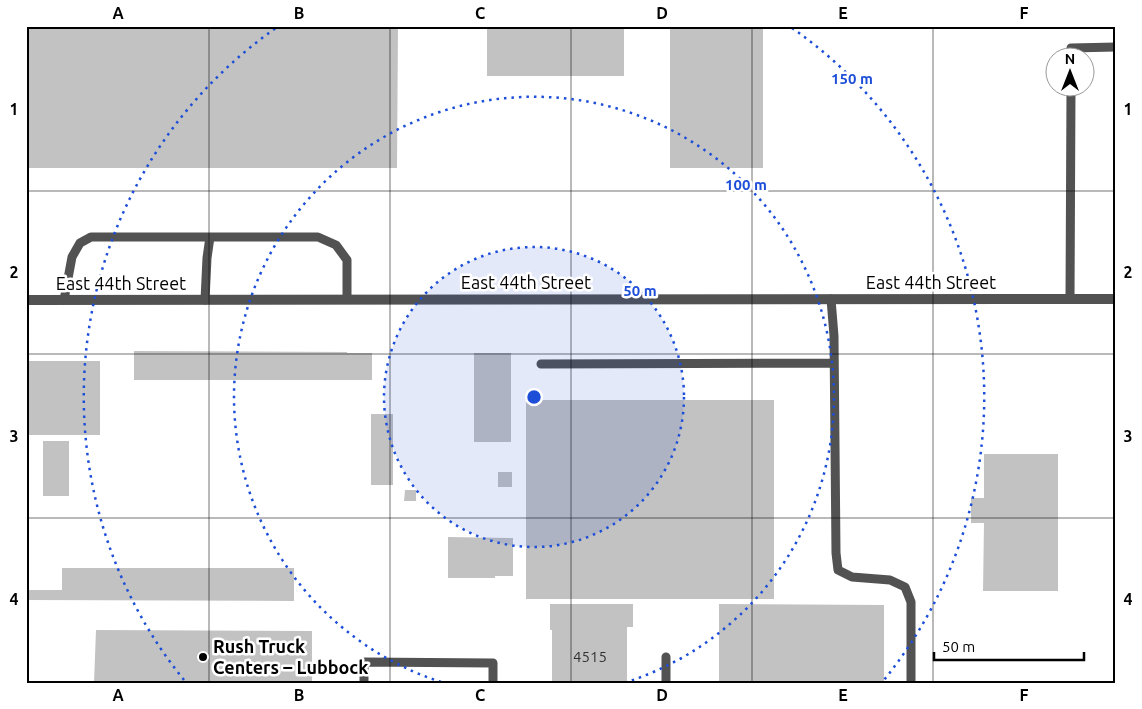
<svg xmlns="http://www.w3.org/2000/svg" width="1142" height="709" viewBox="0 0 1142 709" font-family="Ubuntu,sans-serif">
<rect width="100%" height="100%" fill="#fff"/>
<!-- building -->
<path fill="#c2c2c2" d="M26 26H398L397 168H26Z
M487 26H624V76H487Z
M670 26H763V168H670Z
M134 351 347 352V353H372V380H134Z
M474 353H511V442H474Z
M26 361H100V435H26Z
M526 400H774V599H526Z
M371 414H393V485H371Z
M43 441H69V496H43Z
M984 454H1058V591H983L984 523H971V498H984Z
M498 472H512V487H498Z
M405 490H416V501H404Z
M448 537 513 538V576H495V578H448Z
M62 568H294V601L26 600V590H62Z
M550 604H633V627H627V683H552V630H550Z
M719 604 884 605V683H719Z
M96 630 312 631V683H94Z"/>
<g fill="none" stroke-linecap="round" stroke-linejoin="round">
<!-- service -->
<path stroke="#525252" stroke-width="9" d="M1071 58V48L1116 47
M831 299 834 336 836 553 838 570 852 577 890 580 905 587 911 602V683
M1070 299 1071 88
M64 300 72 257 80 243 91 237H318L336 245 347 260V299
M205 300 207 258 210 237
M541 364 834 363
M666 657V683
M364 683V662L493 663V683"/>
<!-- minor -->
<path stroke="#525252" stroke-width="10" d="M26 300 1116 299"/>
</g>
<!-- grid -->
<path fill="none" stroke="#000" stroke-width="1" stroke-opacity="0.55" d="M209 26V683M390 26V683M571 26V683M752 26V683M933 26V683M26 191H1116M26 354H1116M26 518H1116"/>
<!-- distance rings -->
<circle cx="534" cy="397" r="150" fill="#1d4ed8" fill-opacity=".12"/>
<g fill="none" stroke="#1d4ed8" stroke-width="2.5" stroke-dasharray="2.5 5">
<circle cx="534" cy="397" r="150"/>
<path d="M441 682A300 300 0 1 1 627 682"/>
<path d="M184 680A450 450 0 0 1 276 28M792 28A450 450 0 0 1 884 680"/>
</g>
<!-- markers -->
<circle fill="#000" stroke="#fff" stroke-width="2" cx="203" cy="657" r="5"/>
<g text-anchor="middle" stroke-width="5" stroke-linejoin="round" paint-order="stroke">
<!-- number labels -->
<g font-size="15" fill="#303030">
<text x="590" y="662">4515</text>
</g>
<!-- street labels -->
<g font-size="18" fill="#000" stroke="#fff">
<text x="526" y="289">East 44th Street</text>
<text x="931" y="289">East 44th Street</text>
<text x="121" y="290">East 44th Street</text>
</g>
<!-- poi labels -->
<g font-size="18" font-weight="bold" fill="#000" stroke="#fff" text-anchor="start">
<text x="213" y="653">Rush Truck<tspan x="213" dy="21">Centers – Lubbock</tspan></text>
</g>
</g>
<circle cx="534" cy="397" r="8" fill="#1d4ed8" stroke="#fff" stroke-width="2.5"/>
<g font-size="15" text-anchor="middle" font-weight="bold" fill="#1d4ed8" stroke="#fff" stroke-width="5" stroke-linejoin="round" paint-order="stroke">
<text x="852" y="84">150 m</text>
<text x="746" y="190">100 m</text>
<text x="640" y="296">50 m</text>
</g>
<!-- border -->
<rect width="1142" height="709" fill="none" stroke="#ffffff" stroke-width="55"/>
<!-- north arrow -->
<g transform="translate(1070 72)"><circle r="24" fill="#ffffff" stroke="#999999"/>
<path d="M0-4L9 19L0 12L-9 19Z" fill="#000000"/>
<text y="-8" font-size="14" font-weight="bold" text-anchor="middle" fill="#000000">N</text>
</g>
<!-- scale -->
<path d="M934 652v8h150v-8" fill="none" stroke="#000000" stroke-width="2.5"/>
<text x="942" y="652" font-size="15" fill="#000000" stroke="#ffffff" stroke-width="4" paint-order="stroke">50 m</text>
<rect x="28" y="28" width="1086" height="654" fill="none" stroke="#000" stroke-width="2"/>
<g font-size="16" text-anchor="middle" font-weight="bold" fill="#000">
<text x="118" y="19">A</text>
<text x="299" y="19">B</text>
<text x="480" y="19">C</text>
<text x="662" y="19">D</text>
<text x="843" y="19">E</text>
<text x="1024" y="19">F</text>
<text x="14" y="115">1</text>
<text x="1128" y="115">1</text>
<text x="14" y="278">2</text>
<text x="1128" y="278">2</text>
<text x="14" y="442">3</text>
<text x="1128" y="442">3</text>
<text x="14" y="605">4</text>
<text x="1128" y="605">4</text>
<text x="118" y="701">A</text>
<text x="299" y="701">B</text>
<text x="480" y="701">C</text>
<text x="662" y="701">D</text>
<text x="843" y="701">E</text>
<text x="1024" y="701">F</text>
</g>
</svg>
